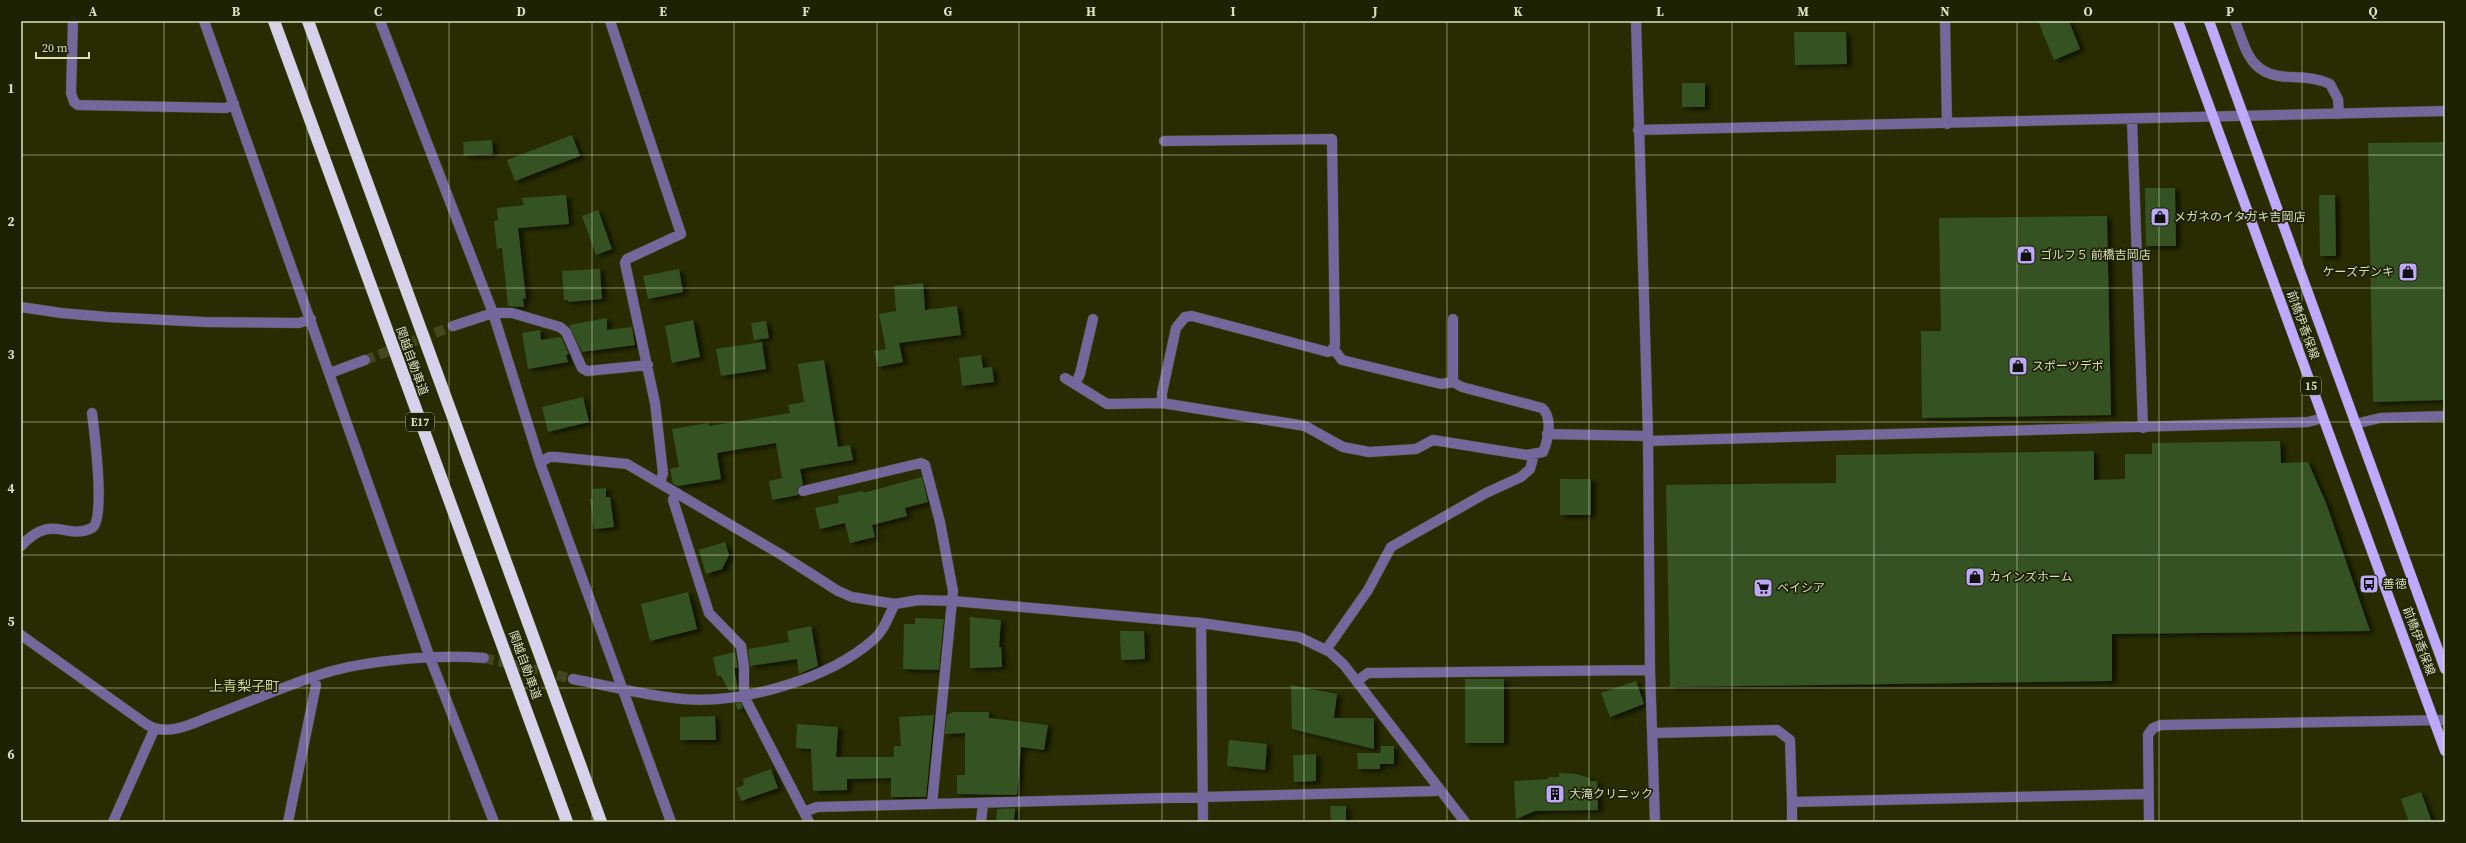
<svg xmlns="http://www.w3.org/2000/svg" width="2466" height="843" viewBox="0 0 2466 843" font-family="'Source Serif 4','Noto Sans JP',serif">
<defs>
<filter id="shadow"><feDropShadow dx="4.5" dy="2.5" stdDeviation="2" flood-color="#0009"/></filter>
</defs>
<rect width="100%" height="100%" fill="#282c00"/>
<!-- building -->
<path fill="#345323" filter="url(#shadow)" d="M2038 21H2069L2080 49 2054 60Z
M1794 32H1846L1847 64 1795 65Z
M1682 83H1705V107H1682Z
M572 135 580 156 515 181 507 160Z
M492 140 493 154 464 156 463 142Z
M2445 142V400L2373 402 2368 143Z
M2145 188H2175L2176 246H2146Z
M566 195 569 224 518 228 526 299 523 298 524 307 508 306 502 248 497 249 494 221 498 220 497 208 524 205 521 198Z
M2319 195H2335L2336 256H2320Z
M598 210 612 249 596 255 582 216Z
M2107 216 2111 415 1922 418 1921 331H1941L1939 218Z
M600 269 602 299 568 302V300H564L562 271Z
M679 269 683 292 648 299 643 276Z
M923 283 925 310 957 306 961 335 899 343 903 362 878 367 874 351 886 349 879 314 896 311 894 286Z
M607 318V330L632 327 635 345 582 352 569 325Z
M693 320 700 357 672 363 665 326Z
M766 321 769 338 754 340 751 323Z
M540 330 541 340 561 337 569 354 566 355 568 362 528 369 522 333Z
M762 342 766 369 721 376 716 349Z
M981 355 983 368 992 367 994 382 962 386 959 358Z
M824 360 838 447 850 445 853 460 800 469 803 484 797 489 798 495 772 500 769 481 782 478 776 443 717 453 721 479 678 486 673 484 670 469 679 467 672 429 709 423V426L790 413 788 405 804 402 798 364Z
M583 397 589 422 548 432 542 407Z
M2280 441 2281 463 2308 462 2326 503 2370 631 2112 634V681L1670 687 1666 485 1836 483V455L2094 451V480L2125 479V454H2152V443Z
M922 477 928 502 905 508 907 516 872 525 875 537 850 543 845 523 820 529 815 508 839 503 838 496 863 491V493Z
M1560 479H1591V515H1560Z
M606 488V497H610L614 527 594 529 590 499H593L592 489Z
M725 542 729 555 722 569 706 574 699 550Z
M688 592 697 629 650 641 641 604Z
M970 617 1001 620 999 647H1001L1002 667 970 668Z
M915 618 944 619 939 670 903 669 904 624H915Z
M811 626 818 666 799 674 797 659 750 666 748 649 789 642 787 631Z
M1120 631H1144L1145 659 1121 660Z
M735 652 738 668H734L738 690 729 691 721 676H717L713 657Z
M1465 679H1504V743H1465Z
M1636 681 1644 704 1610 717 1601 693Z
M1291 685 1337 694 1334 718H1374V749L1292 729Z
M740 702 743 708 738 710 735 703Z
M953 712H989V718L1048 725 1044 750 1021 747 1017 795 957 794V775H965V733L945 734 947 715Z
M934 715 926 797H891V778L847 779V790L813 791 811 749 796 748 797 724 838 727 836 757H894V746H901L899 717Z
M715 716 716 740H680V717Z
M1229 740 1267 744 1265 770 1227 766Z
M1381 746H1394V764H1380V769H1358L1357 753H1380V755Z
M1316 754V781L1294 782 1293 755Z
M771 769 778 788 741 801 736 788 744 785 743 779Z
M1559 773 1576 774 1590 778V781H1597L1598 810 1535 811 1516 819 1514 781 1548 779V777H1559Z
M2421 792 2432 822H2409L2401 799Z
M1330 806H1346V822H1331Z
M1015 808 1014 822H996L997 809Z"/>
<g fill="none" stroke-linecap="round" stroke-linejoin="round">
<!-- minor-tunnel -->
<path stroke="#43471d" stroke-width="10" stroke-dasharray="10 5" stroke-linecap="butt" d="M365 360 453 326
M484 658 573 679"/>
<defs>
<path id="minor" d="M73 21 71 93 74 102 78 105 226 108 234 104
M204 21 430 658 494 822
M380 21 493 313 540 463 671 822
M610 21 681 234 627 259 625 263 655 403 663 473 660 483
M1636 21 1648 436 1650 670 1655 822
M1945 21 1947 124
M2235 21C2247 53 2251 77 2291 77 2305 77 2317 78 2330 84L2338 99 2339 114
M2132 120 2143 428
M1638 130 2445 111
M21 307 61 313 107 317 205 322 299 323 311 319
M1453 319V382
M453 326 493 313H512L560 327 566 332 582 368 587 371 648 365
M330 373 365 360
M1065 378 1107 404 1162 403 1305 426 1343 447 1369 452 1416 449 1433 440 1527 455 1543 452C1548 441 1553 417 1542 408L1462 387 1453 382 1441 384 1342 360 1333 348
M1075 384 1080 374 1093 319
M1162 403V393L1176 328 1185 317 1192 316 1328 352 1332 351 1335 345 1332 139 1164 141
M2355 424 2380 418 2445 416
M1547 434 1648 436
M1648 441 2308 422 2323 418
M540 463 549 457H556L627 464 780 554 838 591 852 597 895 604 919 600 953 601 1201 623 1299 637 1330 652 1344 665 1465 822
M803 491 921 463 925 465 940 522 953 591 932 804
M677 493 673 500 709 613 741 646 744 667V696L809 822
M21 546C52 512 66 541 92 528 106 520 94 430 92 413
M1201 623 1203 822
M21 635 146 724C167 738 193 723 214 715 251 701 287 685 325 673 368 660 439 654 484 658
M1326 650 1368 590 1391 547 1486 493 1521 477 1530 469 1534 455
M573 679C609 686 646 696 683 699 742 704 829 679 873 640 885 630 888 616 895 604
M1357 681 1368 673 1650 670
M1653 733 1777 730 1790 740 1792 802 2148 794
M1792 802V822
M804 812 817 807 1435 791 1439 788
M113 822 154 730
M288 822 316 685 313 677
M981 822 983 804
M2149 822 2148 735 2153 728 2161 725 2445 720"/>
<path id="major" d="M2178 21 2445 751
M2209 21 2445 669"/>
<path id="highway" d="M274 21 567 822
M308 21 601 822"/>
</defs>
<!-- minor casing -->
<use href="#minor" stroke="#44491f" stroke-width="11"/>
<!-- major casing -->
<use href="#major" stroke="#44491f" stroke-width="11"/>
<!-- highway casing -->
<use href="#highway" stroke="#44491f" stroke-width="13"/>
<!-- minor -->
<use href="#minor" stroke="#74679b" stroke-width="10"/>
<!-- major -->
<use href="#major" stroke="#bfa9ff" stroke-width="10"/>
<!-- highway -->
<use href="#highway" stroke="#d7d1eb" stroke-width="12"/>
</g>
<!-- grid -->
<path fill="none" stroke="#d9dfc0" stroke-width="1" stroke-opacity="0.55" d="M164 21V822M307 21V822M449 21V822M592 21V822M734 21V822M877 21V822M1019 21V822M1162 21V822M1304 21V822M1447 21V822M1589 21V822M1732 21V822M1874 21V822M2017 21V822M2159 21V822M2302 21V822M21 155H2445M21 288H2445M21 422H2445M21 555H2445M21 688H2445"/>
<!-- icons -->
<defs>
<symbol id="shop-square" viewBox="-11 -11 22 22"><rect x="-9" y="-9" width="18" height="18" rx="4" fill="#bda9f5" stroke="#1e2204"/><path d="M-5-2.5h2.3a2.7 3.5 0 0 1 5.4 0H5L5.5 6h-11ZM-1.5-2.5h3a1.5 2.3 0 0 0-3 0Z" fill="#111"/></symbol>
<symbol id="bus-square" viewBox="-11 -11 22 22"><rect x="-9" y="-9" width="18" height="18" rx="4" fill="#bda9f5" stroke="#1e2204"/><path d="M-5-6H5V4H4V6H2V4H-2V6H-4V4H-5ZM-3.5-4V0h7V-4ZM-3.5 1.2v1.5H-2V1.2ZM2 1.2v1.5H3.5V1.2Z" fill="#111"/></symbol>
<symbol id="supermarket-square" viewBox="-11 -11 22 22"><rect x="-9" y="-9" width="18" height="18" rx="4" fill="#bda9f5" stroke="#1e2204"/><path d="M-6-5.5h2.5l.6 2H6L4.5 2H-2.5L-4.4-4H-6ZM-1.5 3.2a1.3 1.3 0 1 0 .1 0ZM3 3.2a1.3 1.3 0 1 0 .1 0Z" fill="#111"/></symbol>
<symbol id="building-square" viewBox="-11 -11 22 22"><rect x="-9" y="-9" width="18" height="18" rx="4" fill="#bda9f5" stroke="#1e2204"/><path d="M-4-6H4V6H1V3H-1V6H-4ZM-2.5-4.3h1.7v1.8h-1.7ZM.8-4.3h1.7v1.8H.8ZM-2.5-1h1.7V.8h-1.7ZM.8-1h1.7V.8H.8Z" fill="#111"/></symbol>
</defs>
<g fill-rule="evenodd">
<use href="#shop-square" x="2149" y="206" width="22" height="22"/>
<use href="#shop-square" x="2015" y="244" width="22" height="22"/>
<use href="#shop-square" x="2397" y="261" width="22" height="22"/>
<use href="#shop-square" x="2007" y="355" width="22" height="22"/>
<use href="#shop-square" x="1964" y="566" width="22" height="22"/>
<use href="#bus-square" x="2358" y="573" width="22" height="22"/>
<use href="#supermarket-square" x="1752" y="577" width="22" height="22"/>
<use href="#building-square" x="1544" y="783" width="22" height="22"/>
</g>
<g text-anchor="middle" stroke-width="3.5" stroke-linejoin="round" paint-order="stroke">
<!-- shield labels -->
<g fill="#1e2204" stroke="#a1a688" stroke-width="1">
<rect x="2301" y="377" width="20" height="18" rx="3"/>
<rect x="406" y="413" width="28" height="18" rx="3"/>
</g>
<g font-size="11" font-weight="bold" fill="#d9dfc0">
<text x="2311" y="390">15</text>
<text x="420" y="426">E17</text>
</g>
<!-- poi labels -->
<g font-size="12" fill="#d9dfc0" stroke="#1e2204" text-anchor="start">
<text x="2174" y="221">メガネのイタガキ吉岡店</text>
<text x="2040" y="259">ゴルフ５ 前橋吉岡店</text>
<text x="2394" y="276" text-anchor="end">ケーズデンキ</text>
<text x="2032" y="370">スポーツデポ</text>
<text x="1989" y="581">カインズホーム</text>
<text x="2383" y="588">善徳</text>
<text x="1777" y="592">ベイシア</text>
<text x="1569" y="798">大滝クリニック</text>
</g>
<!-- street labels -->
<g font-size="12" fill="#d9dfc0" stroke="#1e2204">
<text transform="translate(2303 325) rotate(70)" y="4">前橋伊香保線</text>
<text transform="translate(412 361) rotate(70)" y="4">関越自動車道</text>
<text transform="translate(2419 641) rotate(70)" y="4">前橋伊香保線</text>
<text transform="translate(525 665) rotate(70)" y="4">関越自動車道</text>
</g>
<!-- quarter labels -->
<g font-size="14" fill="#cdd799" stroke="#1e2204">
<text x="244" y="691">上青梨子町</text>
</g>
</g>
<!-- border -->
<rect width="2466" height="843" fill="none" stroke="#1e2204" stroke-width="44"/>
<!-- scale -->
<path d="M36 52v6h53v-6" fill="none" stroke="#d9dfc0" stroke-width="2"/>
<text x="42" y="52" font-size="12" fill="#d9dfc0" stroke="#1e2204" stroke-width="3" paint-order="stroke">20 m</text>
<rect x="22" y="22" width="2422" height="799" fill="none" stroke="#d9dfc0" stroke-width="1.5"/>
<g font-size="13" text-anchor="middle" font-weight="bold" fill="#d9dfc0">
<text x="93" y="16">A</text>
<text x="236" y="16">B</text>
<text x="378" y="16">C</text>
<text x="521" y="16">D</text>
<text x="663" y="16">E</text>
<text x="806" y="16">F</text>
<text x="948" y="16">G</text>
<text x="1091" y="16">H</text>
<text x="1233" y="16">I</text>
<text x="1375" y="16">J</text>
<text x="1518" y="16">K</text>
<text x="1660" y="16">L</text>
<text x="1803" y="16">M</text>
<text x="1945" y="16">N</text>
<text x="2088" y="16">O</text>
<text x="2230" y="16">P</text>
<text x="2373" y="16">Q</text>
<text x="11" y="93">1</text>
<text x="11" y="226">2</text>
<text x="11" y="359">3</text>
<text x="11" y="493">4</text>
<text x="11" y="626">5</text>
<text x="11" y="759">6</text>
</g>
</svg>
